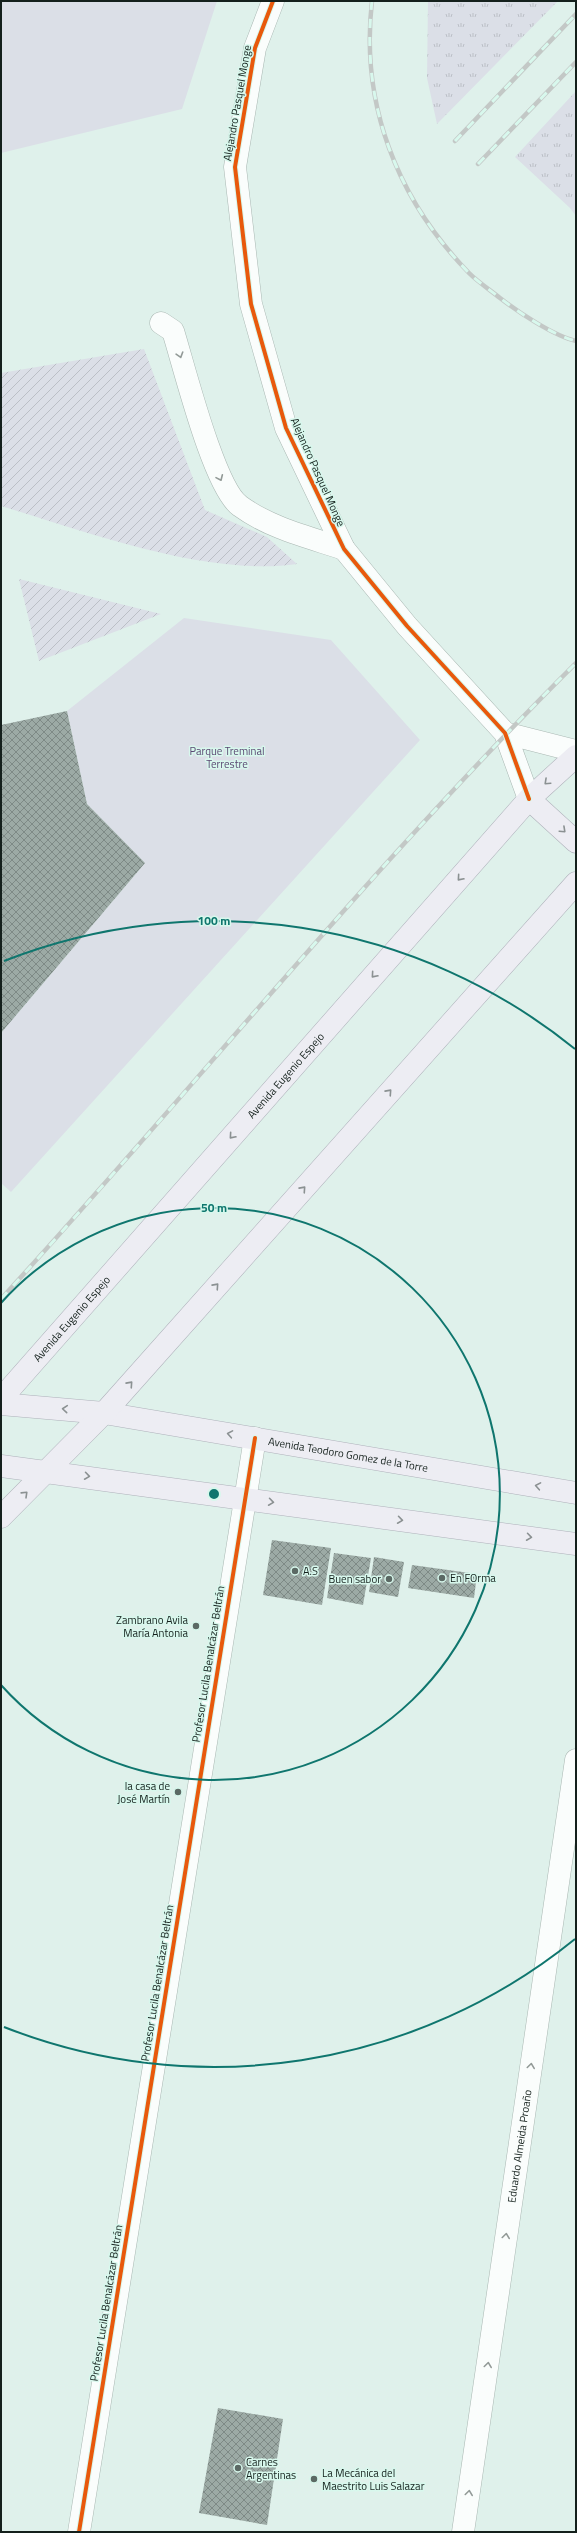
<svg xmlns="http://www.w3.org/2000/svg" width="577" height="2533" viewBox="0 0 577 2533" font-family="'Titillium Web',sans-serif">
<defs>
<pattern id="grass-tufts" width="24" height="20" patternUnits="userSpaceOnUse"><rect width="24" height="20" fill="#dbdfe7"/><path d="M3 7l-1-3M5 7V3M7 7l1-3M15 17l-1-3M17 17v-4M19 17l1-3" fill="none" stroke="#bbbfc6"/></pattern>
<pattern id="garden-furrows" width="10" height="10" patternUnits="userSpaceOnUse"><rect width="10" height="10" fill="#dbdfe7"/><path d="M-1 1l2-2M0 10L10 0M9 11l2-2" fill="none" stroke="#bbbfc6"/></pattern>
<pattern id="building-cross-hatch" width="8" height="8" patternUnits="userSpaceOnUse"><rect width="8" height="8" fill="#9caaa5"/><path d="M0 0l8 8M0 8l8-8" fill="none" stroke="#7e8a86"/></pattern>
</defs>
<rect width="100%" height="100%" fill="#dff1eb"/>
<!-- grass -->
<path fill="url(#grass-tufts)" d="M428 1H558L437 124 427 78Z
M576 91V216L570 208 515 157Z"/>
<!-- park -->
<path fill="#dbdfe7" d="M1 1H217L182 109 1 153Z
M184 618 331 640 420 740 11 1192 1 1183V1033L145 863 87 804 67 711Z"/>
<!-- garden -->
<path fill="url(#garden-furrows)" d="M144 349 205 510 267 537 297 564C207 577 87 532 1 506V373Z
M19 579 161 614 39 661Z"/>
<!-- building -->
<path fill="url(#building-cross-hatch)" d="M67 711 87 804 145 863 1 1033V725Z
M272 1540 331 1548 322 1605 263 1595Z
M334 1553 371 1558 363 1605 327 1598Z
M374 1557 404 1562 398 1597 369 1592Z
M412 1565 477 1574 474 1598 408 1588Z
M218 2408 283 2419 267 2525 199 2513Z"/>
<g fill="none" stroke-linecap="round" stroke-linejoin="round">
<defs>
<g id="street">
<path d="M161 323 173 331C184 366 214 488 240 506 270 528 308 537 344 549"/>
<path d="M79 2532 255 1438"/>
<path id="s1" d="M463 2532 576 1760"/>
</g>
<path id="secondary" d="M273 1 255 48 235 167 251 304 286 428 344 549 407 626 505 733 529 799
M505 733 576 751"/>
<g id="primary">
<path d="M529 799 576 842"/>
<path id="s2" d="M1 1399 529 799 576 756"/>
<path id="s3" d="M1 1404 104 1413 576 1493"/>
<path d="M1 1466 576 1544"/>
<path d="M1 1517 104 1413 576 883"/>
</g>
</defs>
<!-- street casing -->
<use href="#street" stroke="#a9b7b2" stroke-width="23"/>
<!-- secondary casing -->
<use href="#secondary" stroke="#a9b7b2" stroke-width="23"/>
<!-- primary casing -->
<use href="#primary" stroke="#aeb1ba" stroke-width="23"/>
<!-- street -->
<use href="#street" stroke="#fafdfc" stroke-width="22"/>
<!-- secondary -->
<use href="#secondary" stroke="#fafdfc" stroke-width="22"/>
<!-- primary -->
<use href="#primary" stroke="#ededf3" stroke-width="22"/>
<defs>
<path id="rail" d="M372 1C360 104 397 199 469 273 478 282 490 290 500 298 518 312 554 336 576 341
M455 141 576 14
M478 164 576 62
M1 1299C194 1088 373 865 576 663"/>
</defs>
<!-- rail casing -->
<use href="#rail" stroke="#c3c8c6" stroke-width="4.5"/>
<!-- rail -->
<use href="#rail" stroke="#d8f8ed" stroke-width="3" stroke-dasharray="9" stroke-linecap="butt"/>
<defs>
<path id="cycleway" d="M273 1 255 48 235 167 251 304 286 428 344 549 407 626 505 733 529 799
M79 2532 255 1438"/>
</defs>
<!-- cycleway casing -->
<use href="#cycleway" stroke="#d8f8ed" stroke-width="6"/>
<!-- cycleway -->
<use href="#cycleway" stroke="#e8590c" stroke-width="4"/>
</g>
<!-- one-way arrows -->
<defs><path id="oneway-chevron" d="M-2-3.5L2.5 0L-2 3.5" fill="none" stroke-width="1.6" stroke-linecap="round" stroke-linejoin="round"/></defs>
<g stroke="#929a97">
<use href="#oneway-chevron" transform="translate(180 355) rotate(73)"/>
<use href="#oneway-chevron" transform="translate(220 478) rotate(66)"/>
<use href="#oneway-chevron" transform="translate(531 2066) rotate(-82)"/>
<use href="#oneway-chevron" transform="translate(506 2236) rotate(-82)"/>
<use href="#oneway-chevron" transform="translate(488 2365) rotate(-82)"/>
<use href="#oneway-chevron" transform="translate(469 2493) rotate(-82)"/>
</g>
<g stroke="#8b9192">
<use href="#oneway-chevron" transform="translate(547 782) rotate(137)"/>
<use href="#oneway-chevron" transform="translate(563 830) rotate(43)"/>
<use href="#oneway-chevron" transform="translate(460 878) rotate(131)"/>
<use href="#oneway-chevron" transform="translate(374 975) rotate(131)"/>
<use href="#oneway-chevron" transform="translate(389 1092) rotate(-48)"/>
<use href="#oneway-chevron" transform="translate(232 1136) rotate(131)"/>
<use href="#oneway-chevron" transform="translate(303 1189) rotate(-48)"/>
<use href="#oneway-chevron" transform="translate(216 1286) rotate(-48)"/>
<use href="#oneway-chevron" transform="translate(130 1384) rotate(-48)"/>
<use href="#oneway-chevron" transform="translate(65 1409) rotate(-175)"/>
<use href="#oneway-chevron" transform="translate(230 1434) rotate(-170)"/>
<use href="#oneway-chevron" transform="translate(87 1476) rotate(8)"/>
<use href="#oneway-chevron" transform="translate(538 1486) rotate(-170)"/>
<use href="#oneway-chevron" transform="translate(25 1494) rotate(-44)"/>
<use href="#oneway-chevron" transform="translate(271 1502) rotate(8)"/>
<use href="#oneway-chevron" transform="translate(400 1520) rotate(8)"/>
<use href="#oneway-chevron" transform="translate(529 1537) rotate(8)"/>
</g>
<!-- distance rings -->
<g fill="none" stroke="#0f766e" stroke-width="2">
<path d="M1 1303A286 286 0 1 1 1 1685"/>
<path d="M575 1939A573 573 0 0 1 4 2027M4 961A573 573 0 0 1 575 1049"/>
</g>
<!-- markers -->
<g fill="#5b6964" stroke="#d8f8ed" stroke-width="1.5">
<circle cx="295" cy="1571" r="4"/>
<circle cx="442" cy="1578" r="4"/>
<circle cx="389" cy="1579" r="4"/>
<circle cx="196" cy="1626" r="4"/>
<circle cx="178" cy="1792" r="4"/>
<circle cx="238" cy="2468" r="4"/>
<circle cx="314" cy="2479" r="4"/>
</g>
<g text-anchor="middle" stroke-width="3" stroke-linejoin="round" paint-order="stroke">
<!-- street labels -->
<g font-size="11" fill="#14201c" stroke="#d8f8ed">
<text transform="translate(237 103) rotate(-80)" y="4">Alejandro Pasquel Monge</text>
<text transform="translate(318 472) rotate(66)" y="4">Alejandro Pasquel Monge</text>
<text dy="4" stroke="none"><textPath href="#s2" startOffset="431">Avenida Eugenio Espejo</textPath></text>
<text dy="4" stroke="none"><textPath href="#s2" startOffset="107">Avenida Eugenio Espejo</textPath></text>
<text dy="4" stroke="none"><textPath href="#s3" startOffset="351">Avenida Teodoro Gomez de la Torre</textPath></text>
<text transform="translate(208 1664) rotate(-81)" y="4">Profesor Lucila Benalcázar Beltrán</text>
<text transform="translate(157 1983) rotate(-81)" y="4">Profesor Lucila Benalcázar Beltrán</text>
<text dy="4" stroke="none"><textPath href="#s1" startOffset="390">Eduardo Almeida Proaño</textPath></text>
<text transform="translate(106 2303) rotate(-81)" y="4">Profesor Lucila Benalcázar Beltrán</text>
</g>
<!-- park labels -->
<g font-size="11" fill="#5a4772" stroke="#d8f8ed">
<text x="227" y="755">Parque Treminal<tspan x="227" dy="13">Terrestre</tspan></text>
</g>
<!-- poi labels -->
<g font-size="11" fill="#14201c" stroke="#d8f8ed" text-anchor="start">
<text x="303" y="1575">A.S</text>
<text x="450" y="1582">En FOrma</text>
<text x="381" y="1583" text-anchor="end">Buen sabor</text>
<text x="188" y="1624" text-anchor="end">Zambrano Avila<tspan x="188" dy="13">María Antonia</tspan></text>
<text x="170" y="1790" text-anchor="end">la casa de<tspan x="170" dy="13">José Martín</tspan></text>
<text x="246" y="2466">Carnes<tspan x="246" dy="13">Argentinas</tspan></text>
<text x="322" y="2477">La Mecánica del<tspan x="322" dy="13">Maestrito Luis Salazar</tspan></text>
</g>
</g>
<circle cx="214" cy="1494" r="6" fill="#0f766e" stroke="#d8f8ed" stroke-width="2"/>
<g font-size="12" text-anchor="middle" font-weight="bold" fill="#0f766e" stroke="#d8f8ed" stroke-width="3" stroke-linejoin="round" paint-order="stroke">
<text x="214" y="925">100 m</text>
<text x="214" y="1212">50 m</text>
</g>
<!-- border -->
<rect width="577" height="2533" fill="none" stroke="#14201c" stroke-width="4"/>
</svg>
